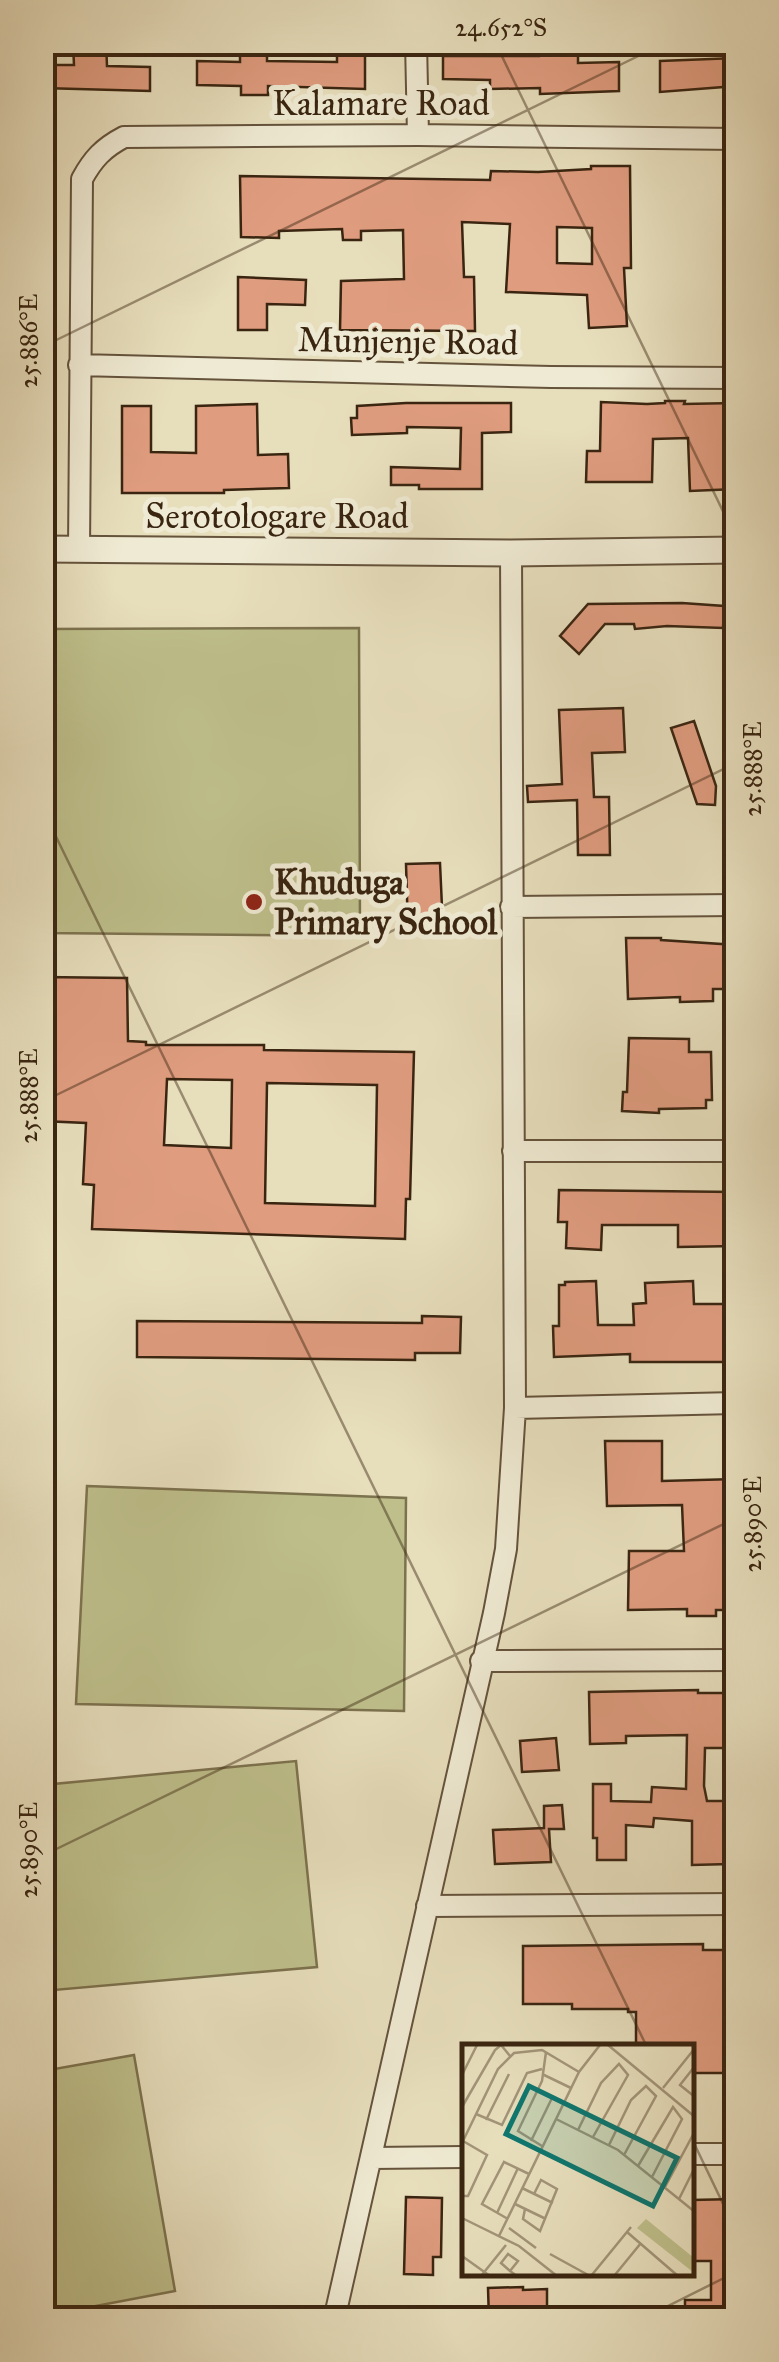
<svg xmlns="http://www.w3.org/2000/svg" width="779" height="2362" viewBox="0 0 779 2362" font-family="'IM FELL Great Primer',serif">
<rect width="100%" height="100%" fill="#e7debc"/>
<filter id="stains"><feTurbulence type="fractalNoise" baseFrequency=".002" numOctaves="4"/><feColorMatrix values="0 0 0 0 .2 0 0 0 0 .09 0 0 0 0 .02 0 0 0 .5 -.17"/></filter>
<radialGradient id="worn" r=".72"><stop offset=".6" stop-color="#630" stop-opacity="0"/><stop offset="1" stop-color="#630" stop-opacity=".3"/></radialGradient>
<!-- green -->
<path fill="#bebf8b" stroke="#7c724e" stroke-width="2.5" d="M359 628 360 936 43 933V629Z
M87 1486 406 1498 404 1711 76 1704Z
M296 1761 317 1967 43 1991V1785Z
M134 2055 175 2291 43 2316V2071Z"/>
<!-- building -->
<path fill="#df9c7f" stroke="#3a2511" stroke-width="2.5" fill-rule="evenodd" d="M106 42 107 66 150 67V91L42 88V65H74L73 43Z
M240 42H267V61L337 62V42H365V89L268 86V95H241V86L197 85V61L240 62Z
M539 42H567V53H578V63L619 62V91L540 94V88L490 89V80L443 79V56H539Z
M736 58V86L660 92V61Z
M591 166H630L631 268H624L627 326 589 328 587 295 506 292 510 224 462 222 464 277H474L475 331 340 330 341 281 404 279 403 230 361 231V240H343L342 229 279 231V238L241 237 240 176 490 180 491 171 538 172 591 169ZM557 227 592 228V264L557 263Z
M238 277 306 280 305 305 267 304V330H238Z
M665 401H685L684 404 736 403V489L690 491 688 438 653 439 652 482H586L587 451H600L601 402 647 404 665 403Z
M406 403H511V432L482 433V489H419V485H391V467L460 469 461 428 407 427V433L352 435 351 418H357V406Z
M257 404 258 455 288 454 289 488 224 490V493H122V406H151V452L196 453V406Z
M682 603 724 606 723 628 667 626 635 629 634 624H605L579 654 560 636 588 604Z
M623 708 625 752 592 753 594 797H609L610 855H578L577 800 528 802 527 786 562 784 559 710Z
M694 721 716 786 715 805 697 804 671 728Z
M440 863 443 929 408 930 406 864Z
M626 938H661V940L736 945V989H713V1001L680 1002V997L628 999Z
M42 977 127 978 128 1041 146 1042V1045H264V1050L414 1052 410 1199H406L405 1239 92 1229 94 1185 83 1184 86 1123 42 1121ZM167 1079 232 1080 231 1148 164 1145ZM267 1083 377 1085 375 1206 265 1203Z
M629 1038 689 1039V1052H711L712 1100H706V1108L659 1109V1113L622 1111 623 1092H627Z
M559 1190 736 1192V1246L678 1247V1225H602L601 1250 566 1248 567 1222H558Z
M596 1281 598 1325H634L633 1304 646 1303 645 1283 693 1281 694 1304H736V1362H630V1354L554 1357 553 1326H559V1285H565V1282Z
M422 1316 461 1317 460 1353H415V1360L137 1357V1321L422 1323Z
M605 1441H662V1481L736 1479V1610H716V1616H687V1609L628 1610 629 1551H684L682 1505 607 1506Z
M698 1690V1693H724L725 1748H705L704 1786 707 1801H727L730 1864 692 1865V1821L654 1818 653 1827 626 1825V1860H597V1838H593V1784H611V1801L651 1802 652 1787 686 1789 687 1735 626 1736V1743L590 1744 589 1692Z
M556 1738 559 1770 522 1772 520 1741Z
M562 1805 564 1829H549L551 1862 495 1864 493 1830 544 1828V1806Z
M703 1944V1950H736V2073H692V2047H636V2012H628V2009H572V2004H523V1946Z
M406 2197 442 2198 441 2257H433V2275L404 2274Z
M736 2199V2320H685V2300H711V2261H692V2200Z
M523 2287V2290L547 2289V2320H489L488 2288Z"/>
<g fill="none" stroke-linecap="round" stroke-linejoin="round">
<defs>
<path id="minor" d="M416 42 418 135
M79 365 551 377 736 378
M79 549 82 179C93 159 103 148 124 137L418 135 736 139
M511 907 736 905
M513 1151H736
M515 1408 736 1403
M481 1661 736 1660
M427 1906 736 1904
M692 2154H736
M372 2158 464 2157
M334 2320 494 1613 506 1549 515 1408 511 553"/>
<path id="tertiary" d="M42 549 511 553 736 550"/>
</defs>
<!-- minor casing -->
<use href="#minor" stroke="#65533c" stroke-width="24"/>
<!-- tertiary casing -->
<use href="#tertiary" stroke="#65533c" stroke-width="29"/>
<!-- minor -->
<use href="#minor" stroke="#efead3" stroke-width="20"/>
<!-- tertiary -->
<use href="#tertiary" stroke="#efead3" stroke-width="25"/>
</g>
<!-- ticks -->
<path fill="none" stroke="#3a2511" stroke-width="2.5" stroke-opacity="0.45" d="M495 42 736 538M42 347 667 42M42 808 647 2047M42 1102 736 763M42 1856 736 1518M692 2139 736 2231M640 2320 736 2272"/>
<!-- markers -->
<circle fill="#8f2418" stroke="#efead3" stroke-width="4" cx="254" cy="902" r="10"/>
<g text-anchor="middle" stroke-width="10" stroke-linejoin="round" paint-order="stroke">
<!-- street labels -->
<g font-size="35" fill="#3a2511" stroke="#efead3">
<text x="381" y="115">Kalamare Road</text>
<text transform="translate(408 341) rotate(1)" y="12">Munjenje Road</text>
<text x="277" y="528">Serotologare Road</text>
</g>
<!-- poi labels -->
<g font-size="35" font-weight="bold" fill="#3a2511" stroke="#efead3" text-anchor="start">
<text x="274" y="894">Khuduga<tspan x="274" dy="40">Primary School</tspan></text>
</g>
</g>
<!-- overview -->
<g transform="translate(462 2044)">
<rect width="232" height="232" fill="#e7debc"/>
<path d="M184 175 232 214 231 228 175 184Z" fill="#bebf8b"/>
<path fill="none" stroke="#a29478" stroke-width="2.5" d="M146 1 233 73M233 22 218 41 233 53M80 30 109 44M0 31 15 1M201 44 233 4M0 63 33 6 39 1 48 12M14 70 40 81 65 29 80 25M94 75 156 106 233 168M24 76 47 30M116 86 139 39 157 20 166 31 131 93M69 97 91 52M0 99 36 25 52 9 80 6 117 28M147 101 169 56 184 42 194 52 162 111M80 102 56 87 80 37 84 8M176 122 211 63 220 75 190 133M203 143 233 87M60 144 91 159M0 152H6L25 111 1 97M217 155 233 123M53 160 84 175M63 165 61 175 78 187 95 145 79 136 72 150M35 169 56 124M0 174 57 202 95 232M46 175 20 160 42 118 67 130M47 184 74 204M165 188 216 232M37 192 117 28 138 1M88 210 128 232M0 212 28 232M48 227 56 217 46 210 39 219 48 227 55 232M19 232 44 201M129 232 169 183M152 232 179 199"/>
<path fill="#0f766e" fill-opacity="0.15" stroke="#0f766e" stroke-width="5" d="M67 42 215 114 191 162 44 90Z"/>
<rect width="232" height="232" fill="none" stroke="#3a2511" stroke-width="5"/>
</g>
<!-- margin -->
<rect width="779" height="2362" fill="none" stroke="#e7debc" stroke-width="110"/>
<rect x="55" y="55" width="669" height="2252" fill="none" stroke="#3a2511" stroke-width="4"/>
<g font-size="25" text-anchor="middle" fill="#3a2511">
<text x="501" y="36">24.652°S</text>
<text transform="translate(28 341) rotate(-90)" y="9">25.886°E</text>
<text transform="translate(752 769) rotate(-90)" y="9">25.888°E</text>
<text transform="translate(28 1096) rotate(-90)" y="9">25.888°E</text>
<text transform="translate(752 1524) rotate(-90)" y="9">25.890°E</text>
<text transform="translate(28 1850) rotate(-90)" y="9">25.890°E</text>
</g>
<rect width="100%" height="100%" filter="url(#stains)"/>
<rect width="100%" height="100%" fill="url(#worn)"/>
</svg>
